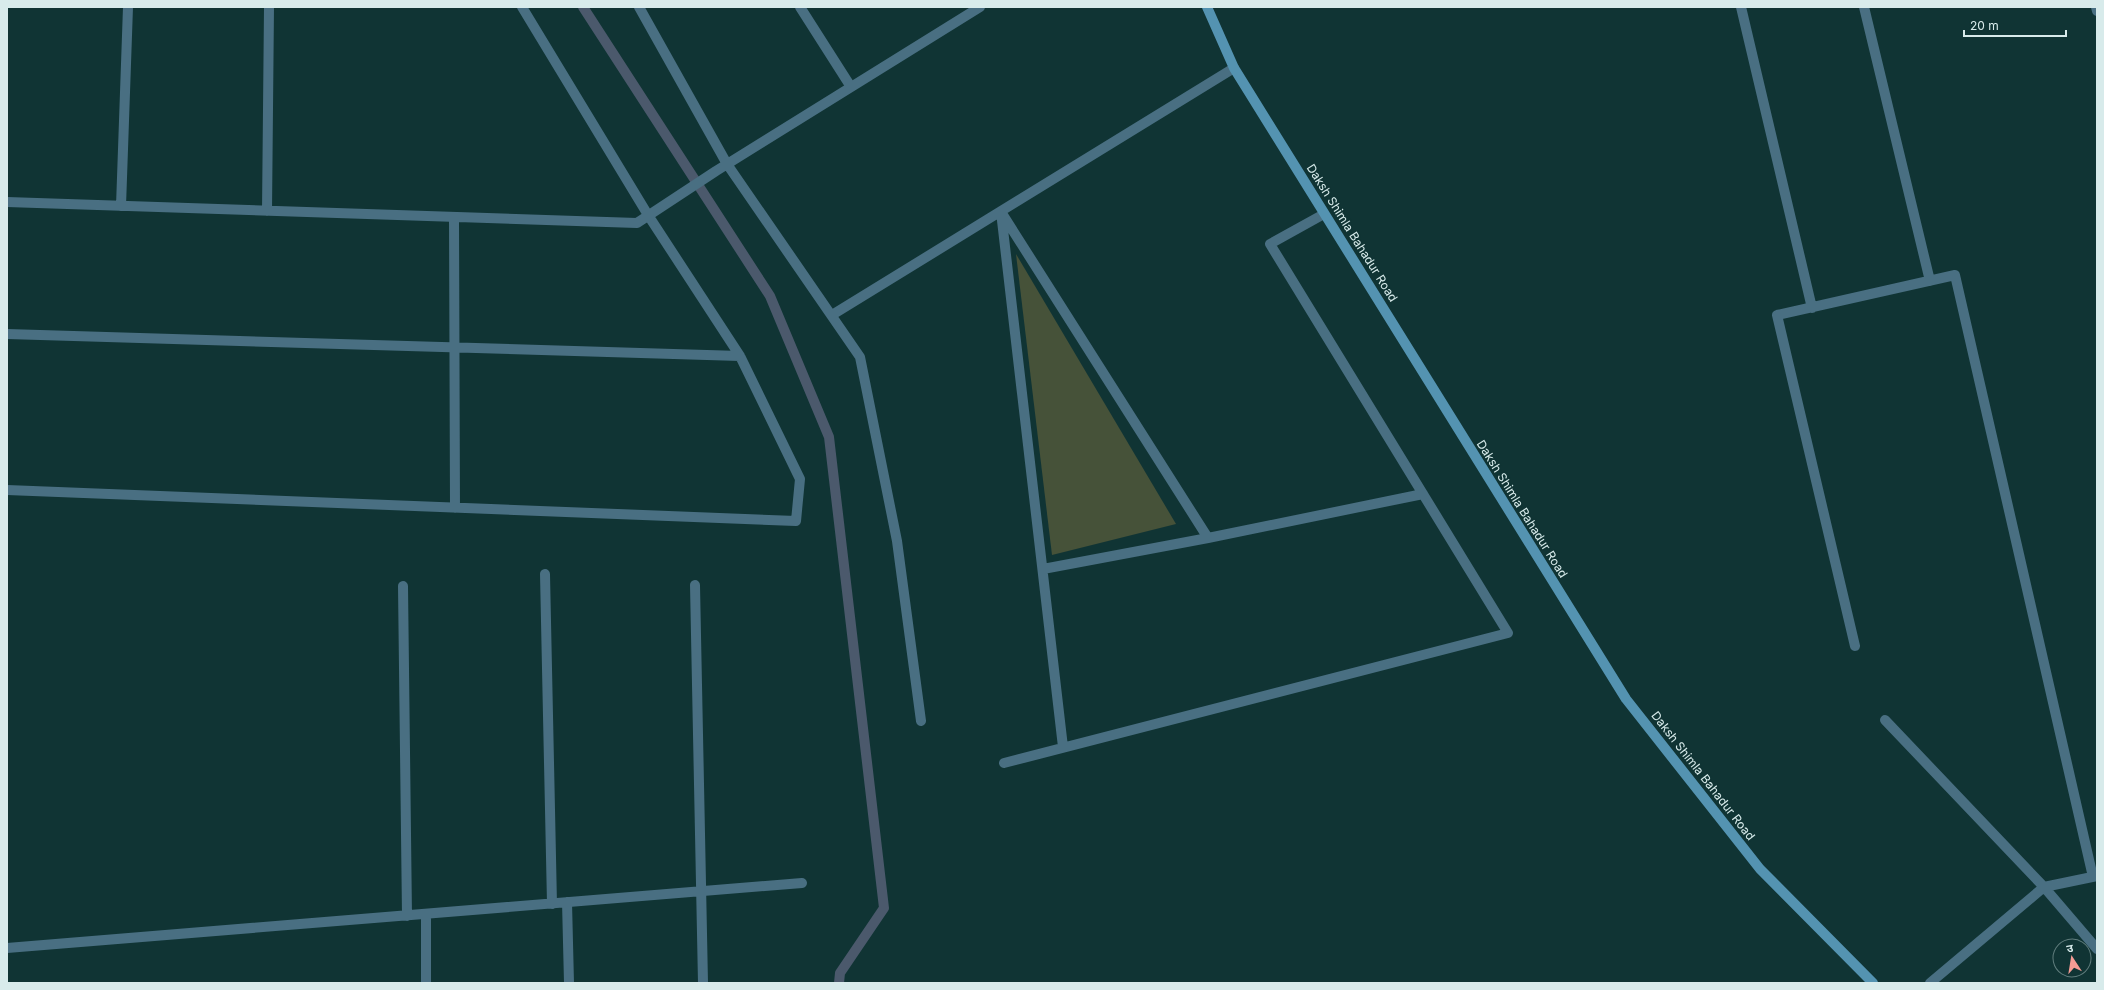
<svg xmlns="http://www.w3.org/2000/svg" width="2104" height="990" viewBox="0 0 2104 990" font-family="Inter,'Noto Sans Devanagari',sans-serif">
<rect width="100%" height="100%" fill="#103434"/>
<!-- green -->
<path fill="#465239" d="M1016 254 1176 524 1052 555Z"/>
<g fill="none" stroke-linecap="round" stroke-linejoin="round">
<!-- stream -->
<path stroke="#4b596c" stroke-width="10" d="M583 7 770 296 829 437 884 908 840 973 839 983"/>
<!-- street -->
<path stroke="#496f82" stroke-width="10" d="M639 7 727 164 860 357 897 541 921 721
M800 7 851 87
M1741 7 1812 308
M1864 7 1930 281
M2096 7 2097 11
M7 202 637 223 716 171 980 7
M121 206 128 7
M267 211 269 7
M1001 212 1063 747
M1003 215 1208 538
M454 217 455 508
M832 315 1234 68
M7 334 740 356
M7 490 796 521 800 479 740 356 648 215 522 7
M1043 569 1208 538 1423 494
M545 574 552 904
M695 585 703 983
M403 586 407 916
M1855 646 1777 315 1955 275 2093 877
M1885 720 2044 887 2097 949
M1004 763 1508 633 1270 244 1324 214
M567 902 569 983
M7 948 802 883
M426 983V914
M1930 983 2044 887 2097 876"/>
<!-- secondary -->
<path stroke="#5493b1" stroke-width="10" d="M1207 7 1234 68 1626 699 1760 869 1873 983"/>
</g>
<g text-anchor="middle" stroke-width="3" stroke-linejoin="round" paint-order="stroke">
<!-- street labels -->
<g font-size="12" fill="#d8ebeb" stroke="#103434">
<text transform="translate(1352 233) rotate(58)" y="4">Daksh Shimla Bahadur Road</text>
<text transform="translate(1522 509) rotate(58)" y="4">Daksh Shimla Bahadur Road</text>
<text transform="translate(1703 776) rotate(52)" y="4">Daksh Shimla Bahadur Road</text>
</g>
</g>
<!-- border -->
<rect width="2104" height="990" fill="none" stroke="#d8ebeb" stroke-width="16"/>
<!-- north arrow -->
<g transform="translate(2072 958) rotate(348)"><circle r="19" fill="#103434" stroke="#607d7d"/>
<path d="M0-3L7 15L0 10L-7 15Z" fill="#f59c94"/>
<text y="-6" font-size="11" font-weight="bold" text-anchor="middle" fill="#d8ebeb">उ</text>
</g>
<!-- scale -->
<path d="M1964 30v6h102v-6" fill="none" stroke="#d8ebeb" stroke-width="2"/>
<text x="1970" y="30" font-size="12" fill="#d8ebeb" stroke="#103434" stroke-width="3" paint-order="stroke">20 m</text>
</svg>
